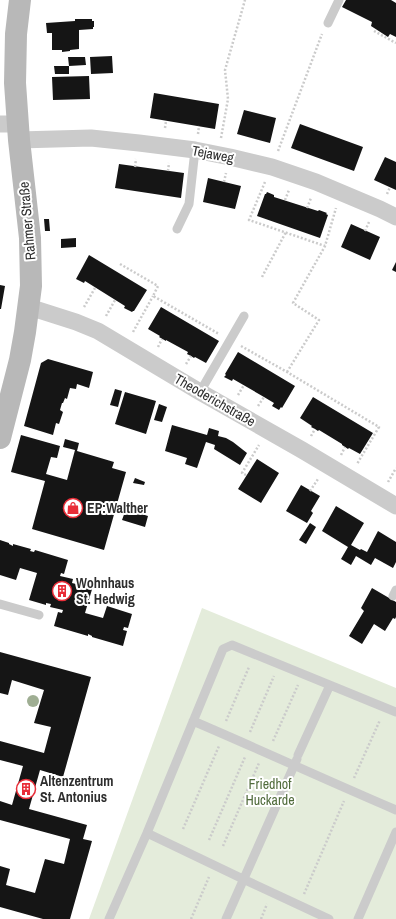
<svg xmlns="http://www.w3.org/2000/svg" width="396" height="919" viewBox="0 0 396 919" font-family="'Archivo Narrow',sans-serif">
<rect width="100%" height="100%" fill="#fff"/>
<!-- green -->
<path fill="#e4ecdb" d="M202 608 396 688V919H89Z"/>
<!-- building -->
<path fill="#151515" d="M346 0H391L396 3V37L390 34 388 37 371 26 372 22 342 7Z
M75 19H92V21H94V27H93V29L79 30V49L70 50V51L62 52V50H52V33H47L46 23 75 21Z
M112 56 113 73 91 74 90 57Z
M68 57H85L86 65 69 66Z
M54 66H69V74H55Z
M89 76 90 99 53 100 52 77Z
M154 93 219 104 215 129 150 118Z
M244 110 276 118 270 143 237 134Z
M300 124 363 147 354 171 291 148Z
M385 157 396 162V190L374 180Z
M119 164 184 173 181 198 115 188Z
M208 178 241 186 235 209 203 202Z
M267 192 274 195V197L318 211 319 210 327 213 326 214 328 215 320 238 257 216 265 194H266Z
M44 219H49L50 231H45Z
M351 224 380 237 370 260 341 247Z
M76 238V247L61 248V239Z
M89 255 147 290 134 311H133L132 312 124 308 125 306 85 281 84 283 76 279Z
M396 262V272L392 270Z
M0 285 5 286 1 309H0Z
M161 307 219 341 206 363 195 357 194 358 191 356 187 354 188 352 166 340V341L159 337 160 336 148 329Z
M238 352 295 386 282 408 281 407 279 410 272 406 274 403 264 397 233 379 232 381 224 377 226 375 225 374Z
M48 359 93 372 89 388 77 384 76 389 70 388 67 399 65 398 63 403H62L60 410 63 412 59 424 56 423 53 435 24 426 41 363Z
M115 389 122 391 118 407 110 405Z
M125 392 156 401 146 434 115 424Z
M313 397 373 433 360 454 349 448 348 449 342 445V444L319 430 318 431 315 429 311 427 312 426 300 418Z
M159 404 167 407 162 422 154 420Z
M172 425 207 435 209 428 219 431 218 436 226 438 233 442 247 453 240 465 214 449 215 445 206 442 197 468 185 464 187 458 165 451Z
M21 435 60 446 57 458 51 457 46 474 67 480 75 450 63 447 65 439 79 443 77 451 114 462 112 468 126 472 104 550 32 529 45 481 11 472Z
M257 459 279 473 261 503 238 489Z
M135 478 145 482 144 485 133 483Z
M301 485 320 496 311 511 313 513 307 523 286 511Z
M336 506 364 523 351 545 360 550 361 549 367 552 378 531 396 542V562L393 568 375 558 371 565 356 556 351 565 341 559 348 547 322 531Z
M126 509 148 516 145 527 122 520Z
M310 523 316 527 306 544 299 540Z
M0 540 9 543V544L13 546V544L31 549 30 551 34 552 35 550 68 560 64 574 61 573 60 576 73 579 72 583 76 584 77 582 93 586 85 613 103 618 107 606 132 614 128 628 124 627 123 630 127 631 123 646 92 637V636L88 634V636L54 626 58 612 62 613 63 610 50 607 51 604 46 603V605L29 600 37 573 20 568 16 580 0 575Z
M372 588 396 602V617L395 619 393 618 385 631 374 624 362 644 349 636 364 611 361 608Z
M0 652 91 677 63 777 40 770 29 809 87 825 83 839 92 841 70 919H43L0 907V866L10 869 6 885 35 893 45 859 64 864 70 839 0 820V801L12 805 23 766 0 760V741L44 753 51 727 34 723 44 690 12 680 8 695 0 693Z"/>
<g fill="none" stroke-linecap="round" stroke-linejoin="round">
<!-- path -->
<path stroke="#cbcbcb" stroke-width="2.5" stroke-dasharray="2 2" stroke-linecap="butt" d="M374 31 396 43
M165 128 166 121
M198 134 199 126
M221 138 228 99 225 70 245 0
M278 151 322 34
M135 167 136 159
M168 171 169 163
M224 182 226 173
M265 182 249 220 325 246
M387 194 390 187
M285 200 289 190
M307 208 311 198
M365 231 369 222
M120 264 158 286 153 296 219 334
M262 277 286 232
M84 307 95 288
M106 316 115 300
M133 332 153 296
M241 346 287 372 379 427 357 464
M158 347 162 339
M186 364 191 356
M287 372 319 320 293 303 325 246 336 208
M238 395 244 385
M258 406 264 397
M311 436 315 429
M341 455 345 447
M246 475 242 473 259 445
M388 482 396 468
M310 491 318 479
M226 721 249 667
M250 732 274 676
M273 741 298 685
M354 778 380 720
M183 829 219 746
M209 840 245 757
M223 846 259 763
M304 894 344 801
M191 919 209 877
M261 919 267 904"/>
<!-- service -->
<path stroke="#cbcbcb" stroke-width="9" d="M328 23 339 0
M177 229 189 204 195 150
M200 392 244 316
M393 596 396 590
M0 604 39 615
M193 721C261 750 328 781 396 810
M298 755 330 685
M147 833 243 879 329 919
M109 919 147 833 223 649 232 645 396 712
M226 919 297 759
M358 919 396 832"/>
<!-- minor -->
<path stroke="#cbcbcb" stroke-width="17" d="M0 124H18
M19 140 91 138 139 143 195 150 230 157 272 167 316 182 380 209 396 217
M29 307 76 322 98 331 200 392 302 450 396 506"/>
<!-- secondary -->
<path stroke="#b8b8b8" stroke-width="22" d="M0 438 20 360 25 332 31 286 30 238 19 140 15 83 16 34 20 0"/>
</g>
<!-- trees -->
<circle fill="#9fae93" cx="33" cy="701" r="6"/>
<!-- icons -->
<defs>
<symbol id="shop-ring" viewBox="-11 -11 22 22"><circle r="9.5" fill="#fff" stroke="#e92d38" stroke-width="1.5"/><path d="M-5-2.5h2.3a2.7 3.5 0 0 1 5.4 0H5L5.5 6h-11ZM-1.5-2.5h3a1.5 2.3 0 0 0-3 0Z" fill="#e92d38"/></symbol>
<symbol id="building-ring" viewBox="-11 -11 22 22"><circle r="9.5" fill="#fff" stroke="#e92d38" stroke-width="1.5"/><path d="M-4-6H4V6H1V3H-1V6H-4ZM-2.5-4.3h1.7v1.8h-1.7ZM.8-4.3h1.7v1.8H.8ZM-2.5-1h1.7V.8h-1.7ZM.8-1h1.7V.8H.8Z" fill="#e92d38"/></symbol>
</defs>
<g fill-rule="evenodd">
<use href="#shop-ring" x="62" y="497" width="22" height="22"/>
<use href="#building-ring" x="51" y="580" width="22" height="22"/>
<use href="#building-ring" x="15" y="778" width="22" height="22"/>
</g>
<g text-anchor="middle" stroke-width="4" stroke-linejoin="round" paint-order="stroke">
<!-- street labels -->
<g font-size="14" fill="#2e2e2e" stroke="#fff">
<text transform="translate(213 154) rotate(11)" y="5">Tejaweg</text>
<text transform="translate(27 221) rotate(-95)" y="5">Rahmer Straße</text>
<text transform="translate(215 400) rotate(30)" y="5">Theoderichstraße</text>
</g>
<!-- poi labels -->
<g font-size="14" font-weight="bold" fill="#2e2e2e" stroke="#fff" text-anchor="start">
<text x="87" y="513">EP:Walther</text>
<text x="76" y="588">Wohnhaus<tspan x="76" dy="16">St. Hedwig</tspan></text>
<text x="40" y="786">Altenzentrum<tspan x="40" dy="16">St. Antonius</tspan></text>
</g>
<!-- park labels -->
<g font-size="14" fill="#506b3b" stroke="#fff">
<text x="270" y="789">Friedhof<tspan x="270" dy="16">Huckarde</tspan></text>
</g>
</g>
</svg>
